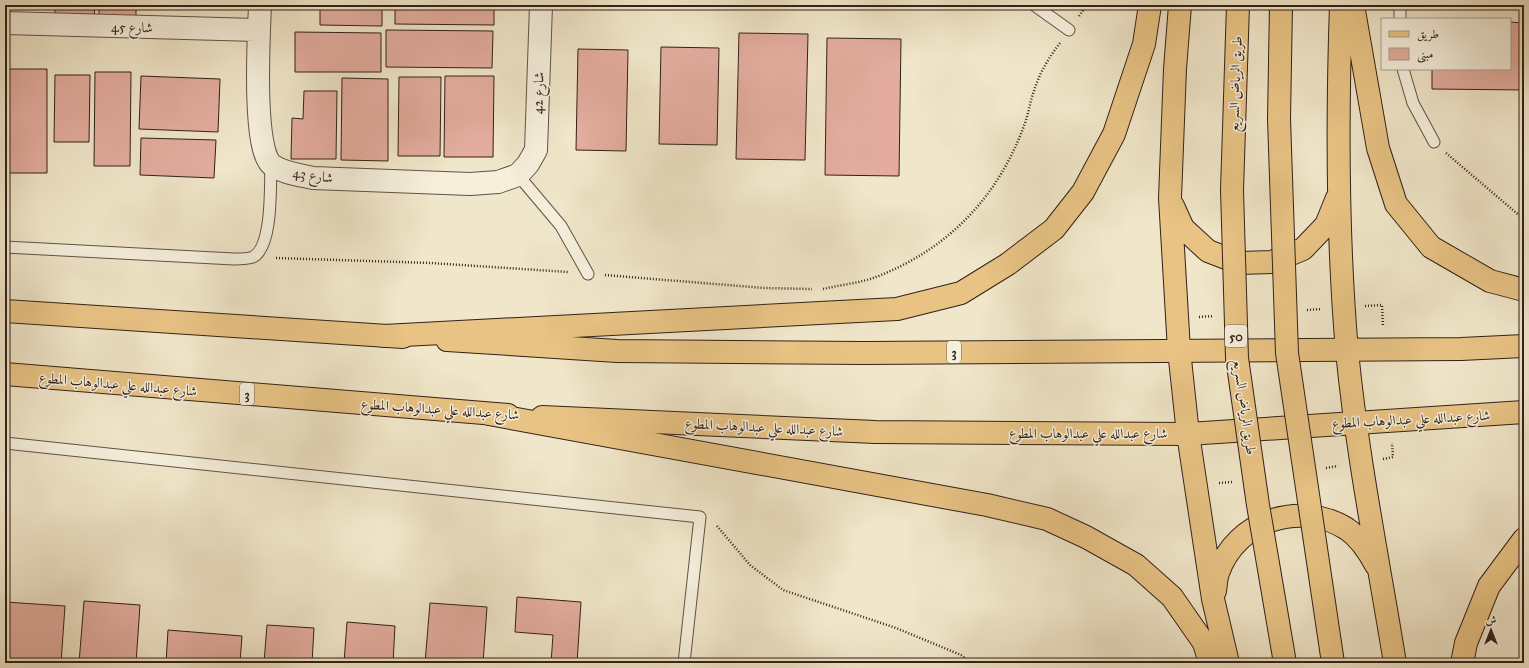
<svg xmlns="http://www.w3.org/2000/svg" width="1529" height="668" viewBox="0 0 1529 668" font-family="'IM FELL Great Primer',Amiri,serif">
<rect width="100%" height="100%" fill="#f0e6c9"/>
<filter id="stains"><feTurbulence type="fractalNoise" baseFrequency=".005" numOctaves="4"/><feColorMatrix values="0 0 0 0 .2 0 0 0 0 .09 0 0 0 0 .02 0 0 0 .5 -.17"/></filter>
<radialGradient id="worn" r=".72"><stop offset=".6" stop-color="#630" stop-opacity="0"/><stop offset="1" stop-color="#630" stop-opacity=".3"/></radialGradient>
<!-- building -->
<path fill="#e3ac9e" stroke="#322119" d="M55 5H95L94 18 55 17Z
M99 5H136V18L99 16Z
M320 5H382V26L320 25Z
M395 5H494V25L395 24Z
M1510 22 1524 23V90L1432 89V69H1510Z
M386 30 493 31 492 68 386 67Z
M295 32 381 33V72H295Z
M739 33 808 34 805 160 736 159Z
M827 38 901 39 899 176 825 175Z
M661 47 719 48 717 145 659 144Z
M578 49 628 50 626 151 576 150Z
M8 69H47V173H8Z
M95 72H131L130 166H94Z
M55 75H90L89 142H54Z
M141 76 220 79 218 132 139 129Z
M445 76H494L493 157H444Z
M399 77H441L440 156H398Z
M342 78 388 79V161L341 160Z
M304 91H337L336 159H291L292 118 303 119Z
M141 138 216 140 214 178 140 175Z
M517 597 581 602 577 663H551L553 635 515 632Z
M84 601 140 605 136 663H79Z
M5 602 65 606 61 663H5Z
M430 603 487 607 483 663H425Z
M347 622 395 626 393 663H344Z
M267 625 314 628 312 663H264Z
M168 630 242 636 240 663H166Z"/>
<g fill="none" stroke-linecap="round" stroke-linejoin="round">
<defs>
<path id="service" d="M1034 5 1069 30
M1400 5V19
M1403 69 1413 103 1434 142
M518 175 561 226 588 274
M5 247 234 259C240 259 248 259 253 257 273 247 270 185 271 165
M5 443 700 517 684 663"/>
<path id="minor" d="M260 5C259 32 252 150 272 165 283 173 300 175 313 178L470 184 498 182 518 175 528 164 536 150 541 5
M5 23 259 30"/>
<path id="primary" d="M5 311 403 337
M447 340 617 351 864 353 1461 349 1524 346
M5 374 508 415
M542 417 875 432 1188 434 1524 412"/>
<path id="motorway" d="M1180 5 1175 69 1170 198 1179 350 1188 434 1213 599 1228 663
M1341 5C1337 120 1337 236 1347 351 1357 455 1378 559 1395 663
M1353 5 1378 148 1396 204 1431 247 1490 281 1524 290
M1173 206 1183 228 1208 251 1239 263 1272 262 1303 249 1326 225 1337 198
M384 336 897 309 961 293 1008 264 1054 229 1083 192 1114 134 1144 44 1150 5
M489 414 987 505 1047 519 1086 537 1136 565 1172 597 1204 643 1210 663
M1215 591C1216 585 1216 578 1218 573 1236 520 1301 500 1347 529 1360 538 1369 552 1376 565
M1462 663 1466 643 1489 586 1524 539"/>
</defs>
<!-- service casing -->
<use href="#service" stroke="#625245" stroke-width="13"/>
<!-- minor casing -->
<use href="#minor" stroke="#625245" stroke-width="24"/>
<!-- primary casing -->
<use href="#primary" stroke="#322119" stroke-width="24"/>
<!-- motorway casing -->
<use href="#motorway" stroke="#322119" stroke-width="24"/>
<!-- path -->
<path stroke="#322119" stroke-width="2.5" stroke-dasharray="1 2" stroke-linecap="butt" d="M1079 16 1087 5
M1446 153 1520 216 1524 217
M276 258 431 263 568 272
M605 275 764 288 812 289
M823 289C840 285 860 283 876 277 949 249 999 196 1025 123 1029 112 1030 101 1034 91 1039 74 1049 57 1060 43
M1365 306 1382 305 1383 327
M1307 310 1322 309
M1199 317 1214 316
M1383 459 1393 457 1392 443
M1326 468 1338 466
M1219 483 1232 482
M717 526 750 565 783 590 896 628 961 655 972 663"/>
<!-- service -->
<use href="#service" stroke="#f5efdc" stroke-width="11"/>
<!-- minor -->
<use href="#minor" stroke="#f5efdc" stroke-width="22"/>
<!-- primary -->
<use href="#primary" stroke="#e8c384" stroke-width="22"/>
<!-- motorway -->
<use href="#motorway" stroke="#e8c384" stroke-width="22"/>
<defs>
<path id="motorway-bridge" d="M1238 5 1232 190 1237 358 1258 505 1285 663
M1281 5 1279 119 1287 353 1333 663"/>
</defs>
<!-- motorway-bridge casing -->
<use href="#motorway-bridge" stroke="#322119" stroke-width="24" stroke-linecap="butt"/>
<!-- motorway-bridge -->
<use href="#motorway-bridge" stroke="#e8c384" stroke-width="22"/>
</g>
<g text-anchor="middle" stroke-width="3" stroke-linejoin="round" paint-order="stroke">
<!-- shield labels -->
<g fill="#f5efdc" stroke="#6c5f54" stroke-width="1">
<rect x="1225" y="325" width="22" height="22" rx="3"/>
<rect x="947" y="341" width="14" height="22" rx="3"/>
<rect x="240" y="383" width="14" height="22" rx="3"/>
</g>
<g font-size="13" font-weight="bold" fill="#322119">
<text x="1236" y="341">50</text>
<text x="954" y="357">3</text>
<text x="247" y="399">3</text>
</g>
<!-- street labels -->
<g font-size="14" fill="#322119" stroke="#f5efdc">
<text transform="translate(132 27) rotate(1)" y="5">شارع 45</text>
<text transform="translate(1235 84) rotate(-88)" y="5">طريق الرياض السريع</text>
<text transform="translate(538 93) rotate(-88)" y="5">شارع 42</text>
<text transform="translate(313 175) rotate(8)" y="5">شارع 43</text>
<text transform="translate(118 384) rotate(5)" y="5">شارع عبدالله علي عبدالوهاب المطوع</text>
<text transform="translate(1245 407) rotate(82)" y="5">طريق الرياض السريع</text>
<text transform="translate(440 409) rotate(4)" y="5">شارع عبدالله علي عبدالوهاب المطوع</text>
<text transform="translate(1411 419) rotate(-3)" y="5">شارع عبدالله علي عبدالوهاب المطوع</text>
<text transform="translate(764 427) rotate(3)" y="5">شارع عبدالله علي عبدالوهاب المطوع</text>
<text x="1088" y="438">شارع عبدالله علي عبدالوهاب المطوع</text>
</g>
</g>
<!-- margin -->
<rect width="1529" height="668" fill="none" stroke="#f0e6c9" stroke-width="20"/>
<rect x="6" y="6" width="1517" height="656" fill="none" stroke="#322119" stroke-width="2"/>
<rect x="10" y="10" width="1509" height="648" fill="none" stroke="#322119"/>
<!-- legend -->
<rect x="1381" y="18" width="130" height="52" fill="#f5efdc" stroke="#a79d8e"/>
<rect x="1389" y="31" width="20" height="6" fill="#e8c384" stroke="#a79d8e"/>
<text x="1417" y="38" font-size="12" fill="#322119">طريق</text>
<rect x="1389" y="48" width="20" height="12" fill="#e3ac9e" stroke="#a79d8e"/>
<text x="1417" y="58" font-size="12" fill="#322119">مبنى</text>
<!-- north arrow -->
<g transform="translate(1491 630)" stroke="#f5efdc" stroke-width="3" paint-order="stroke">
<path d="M0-3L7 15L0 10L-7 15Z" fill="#322119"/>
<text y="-6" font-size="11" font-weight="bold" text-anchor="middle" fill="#322119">ش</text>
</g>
<rect width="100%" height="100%" filter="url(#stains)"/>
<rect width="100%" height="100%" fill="url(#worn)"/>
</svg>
